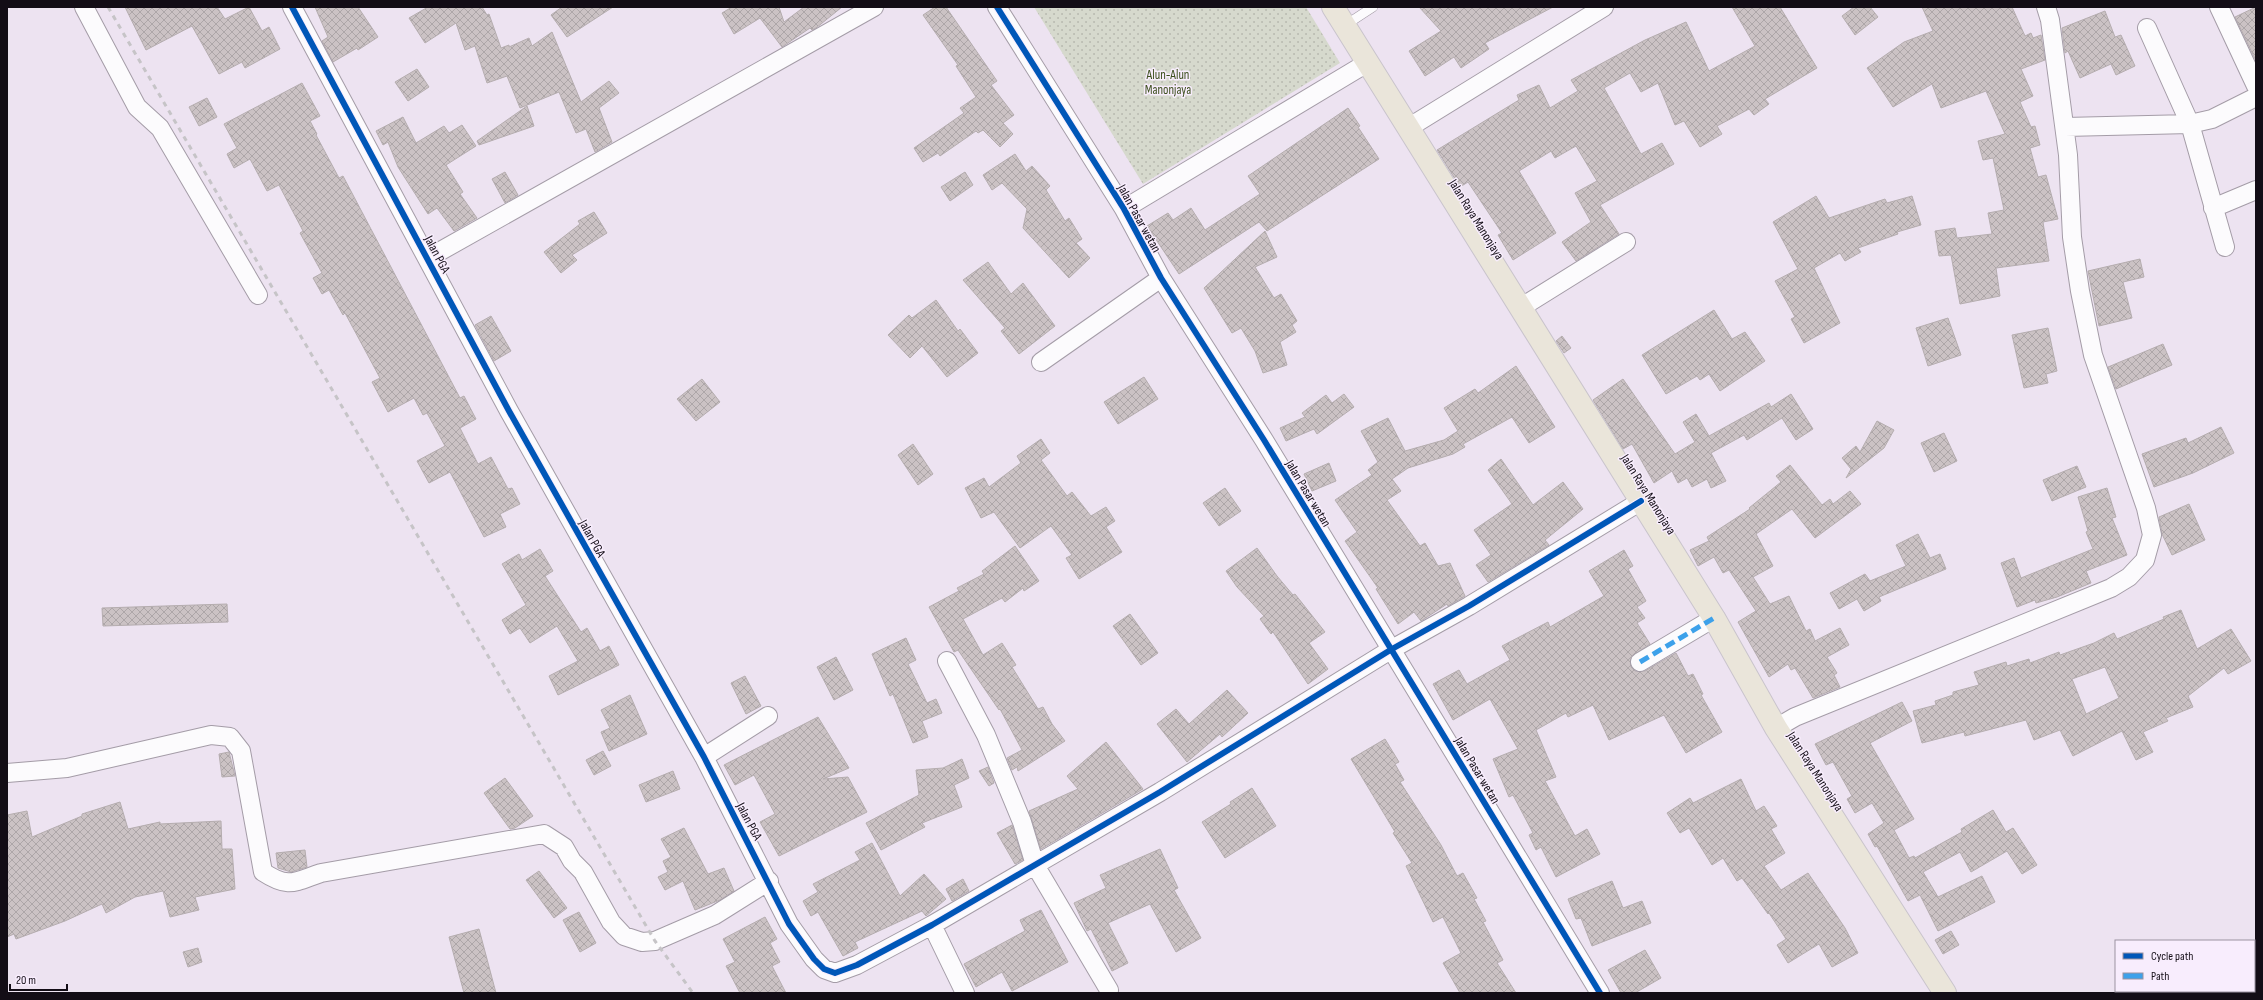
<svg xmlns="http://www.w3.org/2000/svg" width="2263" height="1000" viewBox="0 0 2263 1000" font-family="'Sofia Sans Condensed',sans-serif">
<defs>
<pattern id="park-dots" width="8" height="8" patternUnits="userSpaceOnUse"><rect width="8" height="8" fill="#d6d9cd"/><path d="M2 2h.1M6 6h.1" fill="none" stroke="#b7b9af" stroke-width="1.8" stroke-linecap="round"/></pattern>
<pattern id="building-cross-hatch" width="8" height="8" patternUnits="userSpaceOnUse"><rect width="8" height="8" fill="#cbc2c4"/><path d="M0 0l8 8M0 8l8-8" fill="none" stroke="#ada6a8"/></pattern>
</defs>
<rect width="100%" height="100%" fill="#ede3f1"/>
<!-- park -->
<path fill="url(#park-dots)" d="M1034 7H1306L1340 63 1143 184Z"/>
<!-- building -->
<path fill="url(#building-cross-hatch)" stroke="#b5adaf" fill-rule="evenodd" d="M125 7H217L225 19 249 7 262 31 269 27 280 49 245 68 242 62 219 74 192 26 146 50Z
M315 7H358L378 37 358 50 357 48 333 62 322 41 328 37Z
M428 7H482L487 15 489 14 501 48 509 45V47L529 38 532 46 552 32 581 102 609 81 619 93 599 108 612 142 595 152 586 129 576 133 559 92 520 108 507 76 487 83 475 46 465 50 456 23 425 43 409 18Z
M562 7H613L567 37 551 15Z
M732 7H779L784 22 804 7H842L816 28 812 30 810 28 782 47 760 18 734 34 722 13Z
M935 7H946L997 81 991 85 1014 115 1003 123 1013 134 1000 147 983 130 978 133 976 131 940 156 938 153 923 162 914 148 964 113 960 108 976 97 956 66 958 65 923 15Z
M1419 7H1553L1485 43 1489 49 1461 68 1454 57 1425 76 1409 51 1441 31Z
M1732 7H1780L1817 68 1765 99 1769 104 1754 115 1749 109 1717 126 1722 134 1700 147 1684 121 1675 125 1658 83 1641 92 1630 73 1604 88 1641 154 1662 143 1674 164 1600 205 1619 234 1576 261 1562 242 1591 222 1575 193 1597 181 1576 146 1555 158 1551 151 1519 171 1556 233 1513 260 1498 235 1502 233 1468 182 1460 187 1437 150 1519 100 1517 95 1539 85 1550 108 1578 91 1571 80 1645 40 1686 22 1709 71 1755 46Z
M1854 7H1870L1878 17 1855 35 1842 16Z
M1922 7H2012L2025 36 2031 33 2033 38 2041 35 2045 60 2021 69 2033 96 2020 102 2031 127 2035 126 2040 145 2030 148 2038 177 2046 175 2058 219 2043 222 2049 261 1996 268 2000 296 1960 304 1951 255 1939 256 1935 231 1955 228 1957 238 1992 234 1988 213 2004 210 1993 158 1983 160 1978 141 2005 134 1986 91 1941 108 1932 84 1893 107 1867 68 1904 42 1933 31Z
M2256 7V61L2235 17Z
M2105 11 2115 37 2121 35 2135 66 2116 75 2111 64 2080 78 2068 51 2065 53 2062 28Z
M417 69 429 87 408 101 395 82Z
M302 83 320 116 310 121 317 134 316 135 339 178 343 176 460 398 464 396 476 419 460 428 478 464 491 457 508 489 512 488 520 504 500 514 506 527 484 537 450 472 429 483 417 461 445 446 427 413 423 415 414 398 388 412 372 382 380 378 345 313 343 315 329 290 322 294 313 278 322 273 300 233 303 231 279 185 267 191 250 159 234 168 227 154 237 148 224 124Z
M207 98 217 117 199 126 189 107Z
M527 106 534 126 479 145 477 141Z
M1348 108 1360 126 1358 127 1379 159 1267 231 1259 222 1179 274 1147 226 1168 213 1173 220 1191 208 1205 230 1260 194 1248 176Z
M403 117 416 143 444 126 449 133 462 125 476 146 446 165 463 192 460 194 477 218 454 231 437 208 428 214 398 167 388 142 383 145 376 131Z
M1015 154 1026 171 1032 166 1050 186 1046 190 1065 221 1069 218 1082 239 1076 243 1090 258 1069 278 1023 228 1027 209 1002 183 992 190 983 175Z
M505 172 518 195 505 203 492 179Z
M965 172 973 185 950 201 941 187Z
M1816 196 1829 218 1885 199 1887 203 1912 196 1921 225 1897 232 1898 234 1858 248 1861 252 1845 261 1840 253 1814 268 1840 323 1804 343 1791 319 1795 317 1775 281 1798 269 1773 222Z
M594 212 607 233 572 255 577 260 561 273 544 252 580 224 578 221Z
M1265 231 1277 257 1255 267 1274 298 1281 294 1297 321 1292 325 1296 332 1280 342 1287 365 1263 373 1255 351 1241 328 1232 333 1204 288Z
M2140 259 2144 277 2123 282 2132 318 2099 326 2088 271Z
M988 262 1011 294 1023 283 1055 326 1019 354 1001 331 1005 328 963 280Z
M936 300 958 331 960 329 978 353 947 377 922 346 910 358 888 335 909 315 912 318Z
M1714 310 1732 339 1745 332 1765 361 1720 391 1709 374 1700 380 1697 376 1666 394 1642 355Z
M491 316 511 351 494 361 475 325Z
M1948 318 1961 355 1928 366 1916 328Z
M2048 328 2057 371 2046 374 2048 383 2024 388 2012 335Z
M1562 336 1571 348 1564 353 1556 341Z
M2163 344 2172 365 2116 389 2108 367Z
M1516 366 1555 427 1529 443 1512 417 1463 444 1465 447 1453 454 1408 468 1392 479 1401 491 1387 500 1420 546 1425 543 1438 566 1450 563 1465 596 1448 606 1447 604 1421 621 1414 612 1398 624 1376 589 1378 588 1345 541 1357 532 1335 500 1372 475 1368 470 1378 462 1361 431 1388 418 1405 451 1444 440 1458 431 1444 408 1475 389 1478 393Z
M1144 377 1158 399 1118 424 1104 402Z
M702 379 720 402 696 421 677 399Z
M1623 379 1675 454 1695 442 1683 422 1696 414 1709 436 1769 403 1771 407 1791 394 1813 429 1796 440 1782 418 1747 440 1744 435 1711 453 1726 481 1711 488 1707 479 1692 487 1687 478 1678 483 1672 471 1654 483 1632 444 1623 449 1593 400Z
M1344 394 1354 407 1317 434 1314 429 1286 441 1280 428 1305 417 1302 413 1326 395 1332 403Z
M1877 421 1894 430 1884 448 1846 478 1851 469 1842 458 1856 446 1860 452Z
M2221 427 2234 453 2193 473 2154 487 2142 454 2186 438 2188 443Z
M1944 433 1957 461 1934 472 1921 443Z
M1041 439 1050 453 1041 460 1067 496 1072 492 1091 516 1106 507 1115 521 1106 527 1122 552 1079 579 1066 558 1072 555 1051 526 1020 548 994 512 981 518 965 488 984 478 989 487 1021 463 1017 456Z
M913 444 933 474 918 485 898 455Z
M1501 459 1533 505 1563 482 1583 509 1545 540 1549 545 1488 582 1476 565 1491 555 1474 530 1512 504 1488 470Z
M1329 463 1336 481 1312 491 1304 474Z
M1790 465 1822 505 1830 499 1833 504 1850 491 1861 504 1815 538 1792 509 1756 534 1773 566 1753 577 1770 604 1789 596 1806 631 1810 629 1815 641 1840 628 1849 645 1827 657 1837 673 1834 675 1840 687 1813 698 1795 668 1791 670 1788 664 1769 677 1738 622 1756 611 1729 570 1723 573 1714 557 1698 566 1690 550 1709 541 1707 537 1750 509 1749 508 1781 482 1776 476Z
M2077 466 2086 487 2052 501 2043 480Z
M1225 488 1241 511 1219 526 1203 503Z
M2107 488 2116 517 2112 518 2127 555 2086 571 2091 583 2057 597 2036 603 2035 600 2017 607 2001 563 2014 558 2021 578 2093 549 2086 532 2088 531 2078 497Z
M2189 504 2205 540 2172 555 2162 534 2159 517Z
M1918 534 1930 558 1940 554 1946 569 1879 597 1881 601 1864 611 1857 599 1839 609 1830 593 1865 574 1870 581 1906 566 1896 545Z
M1015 546 1039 581 1024 591 1023 588 1005 602 1002 598 963 619 983 655 1002 643 1016 665 1012 667 1038 709 1043 707 1052 724 1065 741 1018 771 1017 767 1012 770 1007 758 1022 750 1000 709 999 710 958 650 954 652 929 607 959 591 957 588 984 574 982 571Z
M1257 548 1277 576 1293 595 1295 594 1325 632 1309 643 1328 669 1308 684 1273 632 1271 634 1260 619 1264 616 1237 587 1226 571Z
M540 549 553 571 545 576 581 632 587 628 600 651 609 646 619 665 558 695 549 676 578 661 557 626 530 643 520 628 510 634 502 620 526 605 502 564 519 554 522 560Z
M1624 550 1633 566 1628 569 1646 601 1637 607 1645 618 1637 623 1650 644 1631 657V667L1635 671H1645L1676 653 1688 676 1693 674 1703 694 1701 695 1722 732 1686 753 1664 715 1609 740 1593 705 1568 717 1566 713 1536 730 1556 777 1545 781 1575 836 1587 829 1600 854 1556 877 1541 847 1536 850 1529 835 1533 833 1513 795 1509 797 1493 759 1518 749 1490 699 1453 720 1433 684 1459 670 1467 684 1510 660 1502 646 1548 622 1550 627 1604 596 1589 571Z
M227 604 228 622 103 626 102 608Z
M2181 610 2197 649 2231 629 2251 661 2228 674 2224 668 2188 696 2193 707 2166 718 2168 721 2143 732 2153 752 2136 760 2122 731 2073 756 2060 730 2034 740 2026 720 1965 736 1964 732 1922 743 1913 711 1936 705 1935 701 1953 695V692L1979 685 1974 672 2006 662 2007 666 2029 659 2030 663 2059 652 2060 655 2094 643 2114 633 2117 639 2164 619 2163 617ZM2105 667 2119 698 2086 714 2072 679Z
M1130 614 1158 653 1141 665 1113 626Z
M906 638 916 660 908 664 927 703 936 699 942 713 922 721 928 737 913 743 893 694 890 696 872 654Z
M836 657 853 690 834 700 817 667Z
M745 676 761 706 746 714 731 683Z
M1227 690 1248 713 1222 737 1220 734 1187 762 1157 724 1176 709 1189 724Z
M630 695 647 734 609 751 601 732 610 728 601 710Z
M1902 702 1912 721 1870 743 1914 819 1894 830 1909 858 1914 856 1915 858 1962 832 1961 829 1993 810 2006 832 2013 828 2037 865 2022 874 2007 851 1971 872 1960 852 1923 872 1938 897 1982 876 1995 902 1938 931 1920 895 1908 901 1877 846 1875 847 1868 834 1884 823 1872 803 1855 813 1847 799 1852 796 1833 762 1826 765 1815 744Z
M818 717 849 768 823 779 848 777 867 812 779 856 760 822 775 814 754 775 735 785 724 765Z
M1385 739 1399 762 1395 764 1404 780 1400 782 1441 845 1457 876 1463 873 1477 898 1474 899 1486 921 1483 922 1503 960 1497 963 1516 993H1460L1443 963 1461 953 1443 917 1433 922 1406 866 1412 863 1393 833 1395 832 1351 759Z
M1106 742 1143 789 1041 849 1029 811 1078 789 1067 776Z
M603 751 611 766 594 775 586 760Z
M229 752 235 776 222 777 219 754Z
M962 759 969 778 954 785 962 807 922 823 925 827 881 850 866 823 919 795 916 770 943 768Z
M988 767 994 783 989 786 979 771Z
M673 771 680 789 646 802 639 785Z
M505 778 533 816 515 828 510 829 484 793Z
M1741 779 1756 811 1764 806 1777 826 1771 829 1785 853 1764 866 1781 890 1808 873 1845 928 1858 953 1832 967 1819 944 1788 963 1777 945 1786 939 1769 913 1768 914 1742 878 1737 881 1723 858 1712 865 1689 828 1680 833 1667 813 1690 798 1693 803Z
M1252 788 1276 826 1225 858 1202 822 1231 804 1230 802Z
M120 802 128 829 160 822V824L221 821 222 849H232L235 889 195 897 199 910 170 917 163 891 135 897 106 913 102 904 65 921 16 939 14 934 7 937V815L27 811 32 837 82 816V814Z
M1012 825 1023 860 1015 864 997 833Z
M684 828 708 874 724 868 734 891 720 900 695 910 683 881 665 890 658 877 668 872 663 861 671 857 661 839Z
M872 843 900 896 924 874 946 899 926 916 922 911 855 942 858 948 843 956 818 912 811 916 803 901 818 892 813 884 860 860 855 852Z
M1160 849 1178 888 1174 890 1201 938 1176 952 1150 904 1108 923 1128 963 1112 971 1091 929 1087 931 1074 903 1106 888 1100 875Z
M305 850 307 867 291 872 278 868 276 853Z
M539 871 567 908 554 918 526 880Z
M963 879 969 891 952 901 946 889Z
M1612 881 1623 908 1642 901 1651 923 1592 946 1581 918 1576 919 1568 899Z
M1041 910 1068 962 1012 991 1002 972 976 987 964 964 1025 931 1020 920Z
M579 912 596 943 580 952 563 920Z
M765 917 777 939 770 943 780 962 772 966 786 993H740L726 966 735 962 723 939Z
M479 929 496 993H464L449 937Z
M1951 931 1959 945 1943 954 1935 940Z
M198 948 202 962 188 967 183 952Z
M1645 950 1661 978 1635 993H1621L1608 970Z"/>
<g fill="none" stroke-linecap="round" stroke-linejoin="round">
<defs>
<path id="lane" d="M1344 26 1373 7"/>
<path id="street" d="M84 7 137 107 160 128 258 295
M292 7 509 411 704 757 789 924 814 959 824 969 835 973 857 965 932 925 1160 792 1392 649 1469 606 1641 501
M997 7 1124 209 1161 278 1264 440 1600 993
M2219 7 2256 86
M2147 28 2190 124 2212 119 2256 97
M2065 127 2190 124 2225 247
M1408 128 1604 7
M2213 208 2256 190
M1124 209 1367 63
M428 258 874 7
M1520 308 1626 242
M1041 362 1161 278
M947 661 986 735 1022 822 1035 865 1109 990
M1640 662 1714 618
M1776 728 1795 717 2111 588 2129 577 2145 560 2152 535 2146 508 2093 355 2080 291 2072 237 2068 155 2050 20 2046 7
M704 757 768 716
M7 773 67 768 211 735 230 737 241 751 263 872C289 889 294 882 321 873L544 834 564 847 572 861 583 872 611 922 624 936 642 942 655 941 715 915 769 881
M932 925 965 993"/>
<path id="primary" d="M1333 7 1714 618 1776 728 1945 993"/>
</defs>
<!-- lane casing -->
<use href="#lane" stroke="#a49ca7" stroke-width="10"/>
<!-- street casing -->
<use href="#street" stroke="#a49ca7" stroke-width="20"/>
<!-- primary casing -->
<use href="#primary" stroke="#c9c4cc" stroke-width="24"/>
<!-- lane -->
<use href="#lane" stroke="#fcfbfd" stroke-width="9"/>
<!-- street -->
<use href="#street" stroke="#fcfbfd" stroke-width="18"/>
<!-- primary -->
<use href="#primary" stroke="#eae5da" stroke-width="22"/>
<!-- rail -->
<path stroke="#c6c4c7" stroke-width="3" stroke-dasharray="5 5" stroke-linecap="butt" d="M108 7 655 941 693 993"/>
<!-- quiet -->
<path stroke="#3da1ea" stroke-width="5" stroke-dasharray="10 5" stroke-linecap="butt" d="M1640 662 1714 618"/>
<defs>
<path id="cycleway" d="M292 7 509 411 704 757 789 924 814 959 824 969 835 973 857 965 932 925 1160 792 1392 649 1469 606 1641 501
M997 7 1124 209 1161 278 1264 440 1600 993"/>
</defs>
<!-- cycleway casing -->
<use href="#cycleway" stroke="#f8edfd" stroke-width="8"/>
<!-- cycleway -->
<use href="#cycleway" stroke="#0057b8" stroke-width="6"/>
</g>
<g text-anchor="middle" stroke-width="3" stroke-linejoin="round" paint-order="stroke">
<!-- park labels -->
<g font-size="13" fill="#3c4f1d" stroke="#f8edfd">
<text x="1168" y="79">Alun-Alun<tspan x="1168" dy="15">Manonjaya</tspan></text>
</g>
<!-- street labels -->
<g font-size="13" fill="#130d16" stroke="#f8edfd">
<text transform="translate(1140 218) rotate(61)" y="5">Jalan Pasar wetan</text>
<text transform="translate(1477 219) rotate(58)" y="5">Jalan Raya Manonjaya</text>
<text transform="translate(438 254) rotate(62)" y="5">Jalan PGA</text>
<text transform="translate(1309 493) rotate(59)" y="5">Jalan Pasar wetan</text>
<text transform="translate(1649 494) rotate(58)" y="5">Jalan Raya Manonjaya</text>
<text transform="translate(593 538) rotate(61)" y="5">Jalan PGA</text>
<text transform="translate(1478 770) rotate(59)" y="5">Jalan Pasar wetan</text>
<text transform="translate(1816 771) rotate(57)" y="5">Jalan Raya Manonjaya</text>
<text transform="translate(750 821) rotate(62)" y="5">Jalan PGA</text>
</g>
</g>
<!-- border -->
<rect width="2263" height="1000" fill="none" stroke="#130d16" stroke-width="16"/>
<!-- legend -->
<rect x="2115" y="940" width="140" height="52" fill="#f8edfd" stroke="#9c93a1"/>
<rect x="2123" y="953" width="20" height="6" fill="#0057b8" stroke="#9c93a1"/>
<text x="2151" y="960" font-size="12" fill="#130d16">Cycle path</text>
<rect x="2123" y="973" width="20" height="6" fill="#3da1ea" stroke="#9c93a1"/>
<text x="2151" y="980" font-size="12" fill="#130d16">Path</text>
<!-- scale -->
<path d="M10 984v6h57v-6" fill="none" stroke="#130d16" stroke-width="2"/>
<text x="16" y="984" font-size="12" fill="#130d16" stroke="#f8edfd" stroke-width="3" paint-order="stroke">20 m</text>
</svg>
